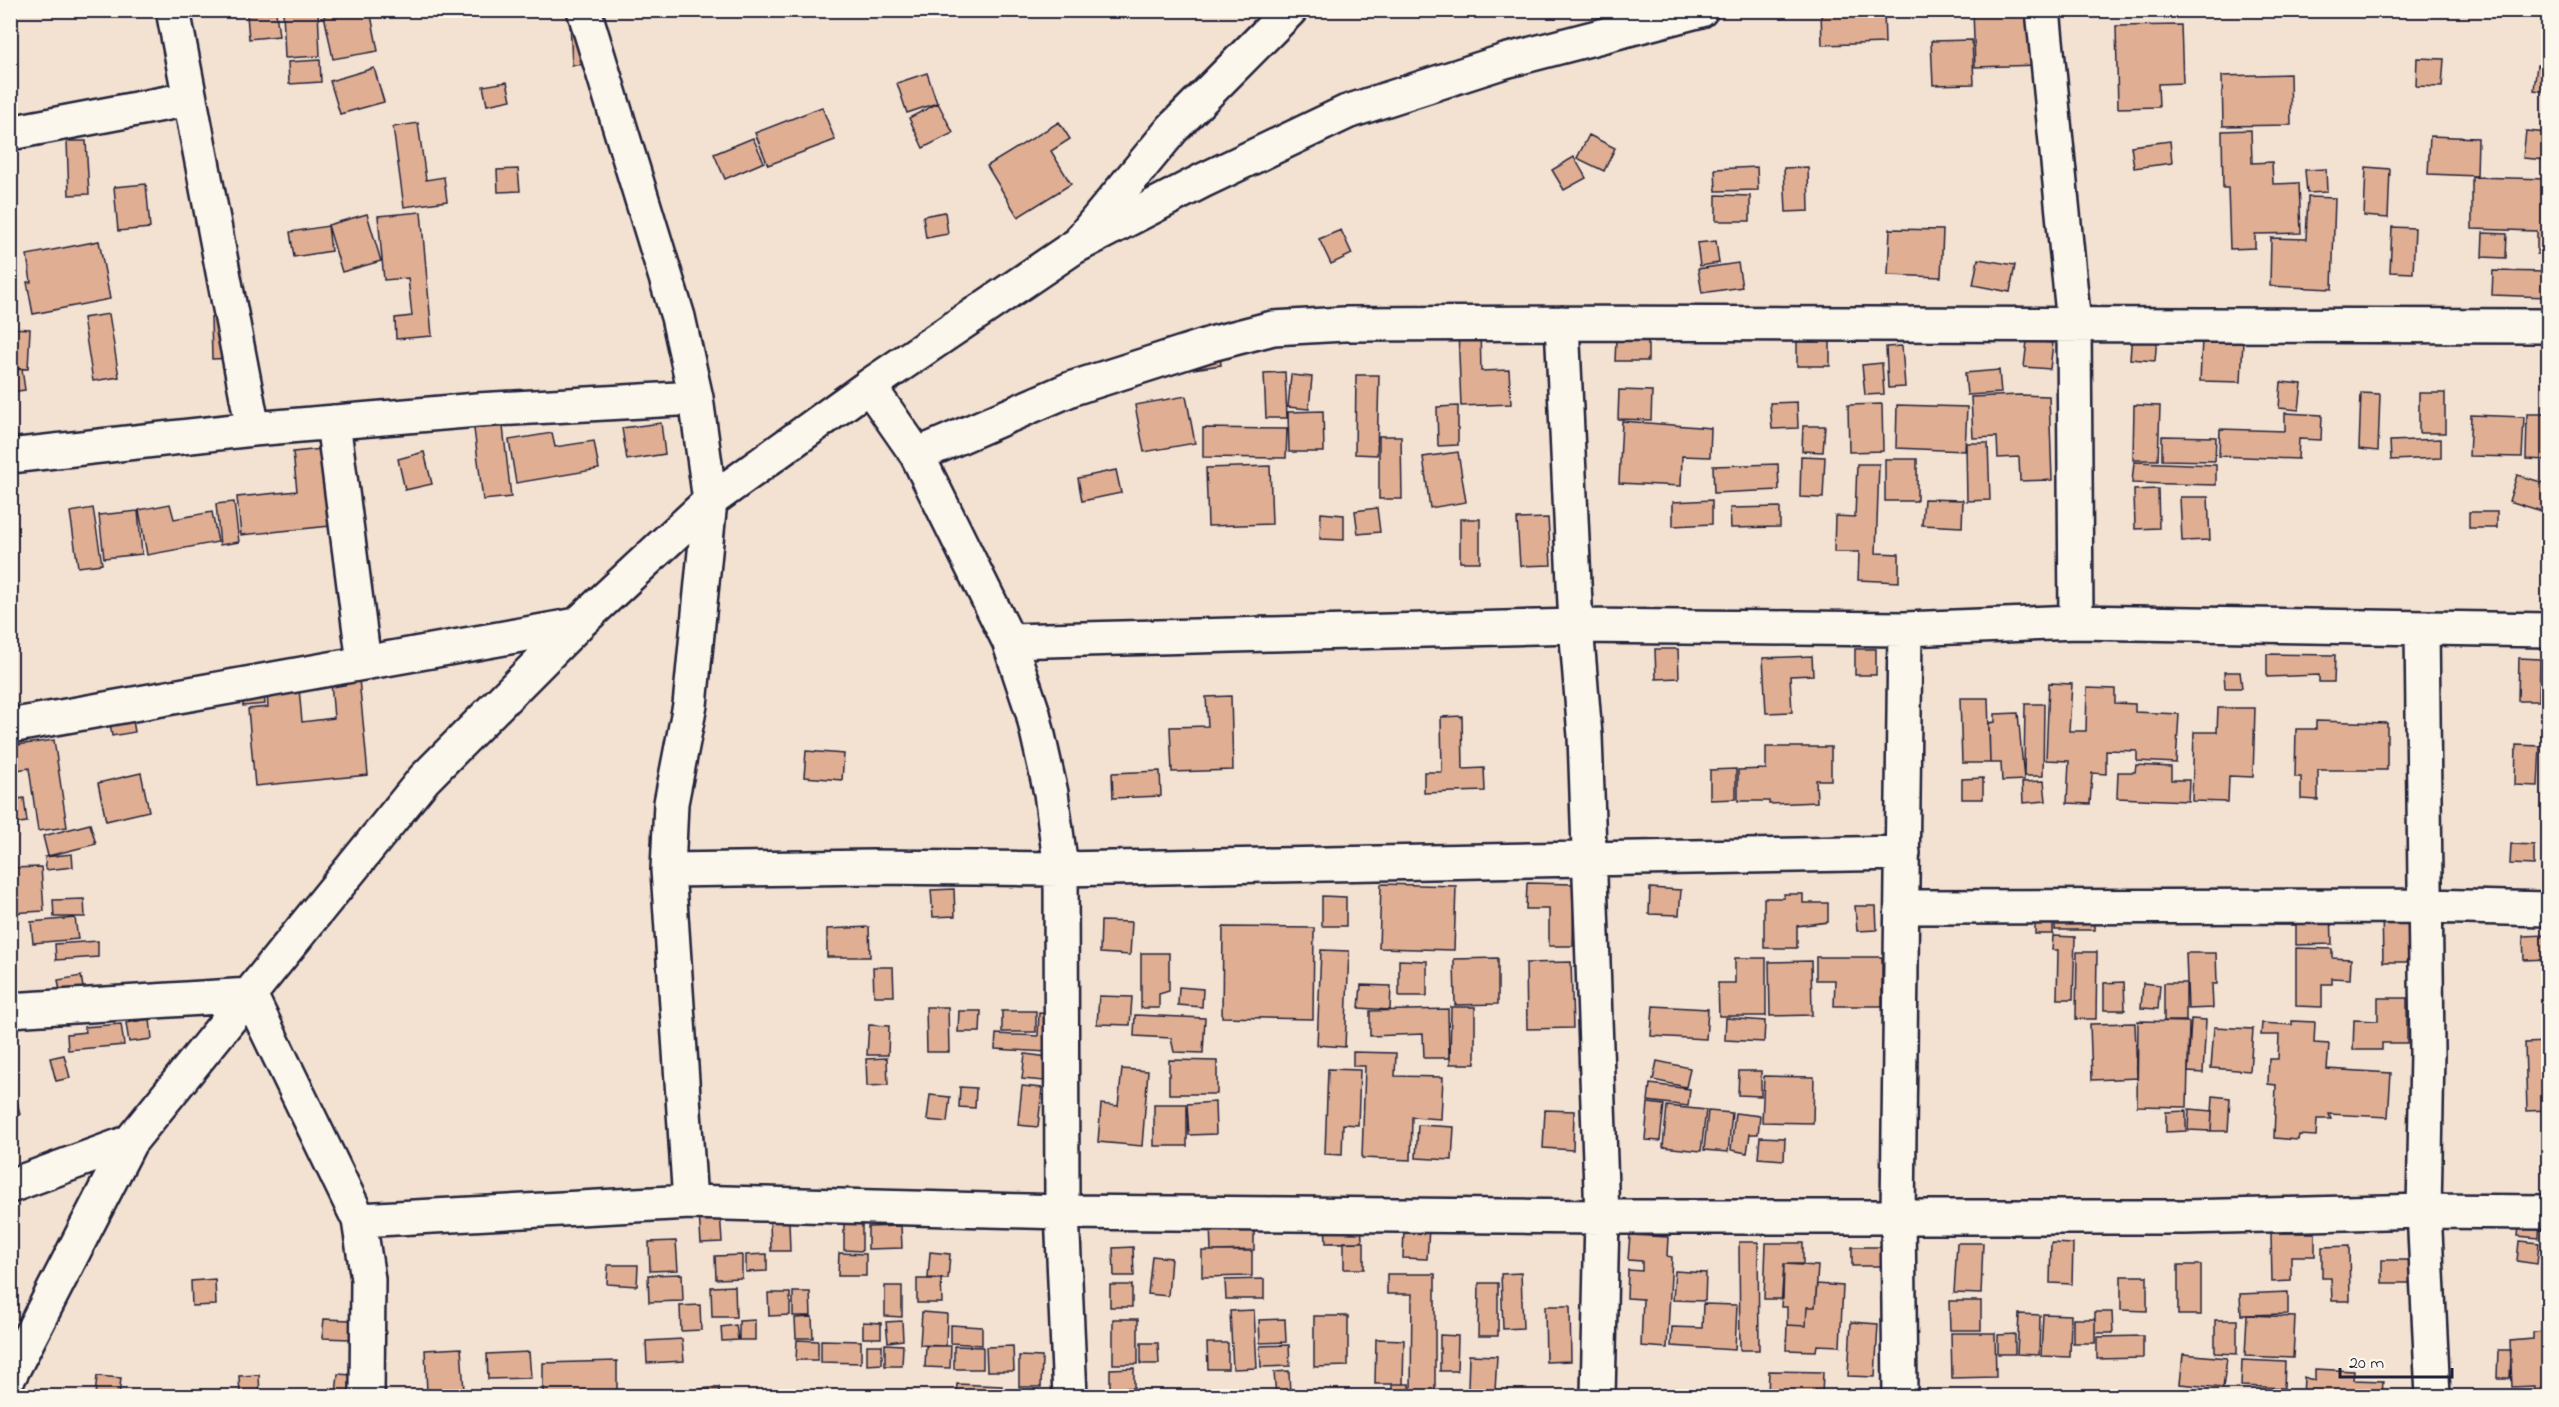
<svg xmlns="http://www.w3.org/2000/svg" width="2559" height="1407" viewBox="0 0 2559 1407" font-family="'Indie Flower',sans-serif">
<rect width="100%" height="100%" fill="#f3e1d1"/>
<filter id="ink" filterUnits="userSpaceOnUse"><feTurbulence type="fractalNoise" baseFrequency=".0167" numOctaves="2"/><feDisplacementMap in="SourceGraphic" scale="12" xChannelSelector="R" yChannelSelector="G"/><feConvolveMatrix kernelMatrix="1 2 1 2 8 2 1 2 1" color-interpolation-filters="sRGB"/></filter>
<g filter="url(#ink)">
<!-- building -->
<path fill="#e0ae92" stroke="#22223b" stroke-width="1.5" d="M283 10H318L320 56 285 58Z
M323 10H370L378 51 333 59Z
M1821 10H1884L1885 43 1822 45Z
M1973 10H2037L2039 65 1975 67Z
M276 12 279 36 249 39 247 15Z
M595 20 597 64 572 65 570 21Z
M2181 25 2183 83 2158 84 2159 107 2118 108 2116 26Z
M1972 40 1974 84 1933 85 1931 41Z
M2417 58 2444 59 2442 87 2416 86Z
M320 60 321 82 289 84 288 62Z
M2537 65 2548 66V92L2534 90Z
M374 68 384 102 340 114 330 81Z
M927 73 937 103 907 113 897 83Z
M2290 74 2291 125 2223 126 2222 76Z
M507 82 511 100 487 105 483 86Z
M938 103 953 133 923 148 909 118Z
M822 107 835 140 768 165 755 133Z
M1059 122 1070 139 1051 151 1071 184 1018 217 987 166Z
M418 123 426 180 444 177 447 201 404 207 393 127Z
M2251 130 2252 163 2272 162 2273 184 2299 183 2301 233 2255 234V248L2230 249 2228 188H2223L2222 131Z
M2526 131 2548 133 2546 160 2523 158Z
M1589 135 1615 148 1604 171 1577 158Z
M2430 136 2478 138 2477 176 2428 174Z
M753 138 764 162 725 179 714 154Z
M67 141H86L89 194 69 195Z
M2170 141 2172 163 2134 168 2131 146Z
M1574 157 1586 178 1564 190 1552 170Z
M1757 167 1758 190 1716 191 1715 169Z
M1808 167 1809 211 1786 212 1784 168Z
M2366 167 2390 169 2388 218 2364 216Z
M518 169 520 191 498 192 497 170Z
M2326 169 2327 192 2307 193 2305 170Z
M2472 177 2548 179V254H2537V231L2472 229Z
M146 184 150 228 118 231 114 187Z
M1716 195 1750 196V221H1716Z
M2308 197 2335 198 2332 289 2270 286 2271 238 2306 239Z
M421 212 432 336 396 339 395 318 412 316 408 278 384 280 378 216Z
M945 212 948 234 926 238 923 216Z
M367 214 381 261 342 272 328 225Z
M328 226 331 251 294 257 290 232Z
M2392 227 2415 228 2413 273 2390 272Z
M1890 229 1943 230 1941 277 1888 275Z
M1341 230 1352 254 1331 264 1319 239Z
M2483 233 2507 234 2506 258 2482 257Z
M99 241 110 299 33 314 27 282H31L27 255Z
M1716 241 1719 263 1700 266 1697 243Z
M1978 259 2015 265 2010 292 1973 285Z
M1738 263 1742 287 1702 293 1698 269Z
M2493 271 2548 272V297L2492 295Z
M109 314 119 377 93 381 83 318Z
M233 316 235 358 212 359 211 317Z
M10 328 30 329 28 369 10 368Z
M1480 329 1481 371 1509 370 1511 404 1461 406 1458 330Z
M2132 334 2157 337 2155 361 2130 359Z
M1616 339 1648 340V361H1615Z
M2202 339 2243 340 2241 382 2200 381Z
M1797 340H1830V366H1797Z
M2027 341 2053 343 2050 369 2024 367Z
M1219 344 1221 365 1179 371Z
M1902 346 1905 387 1888 388 1886 347Z
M2544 346 2548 347V369H2542Z
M1882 363 1884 394 1865 395 1862 365Z
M22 369 25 390 10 392V371Z
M1999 370 2001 393 1967 395 1965 373Z
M1285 372 1287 418H1266L1264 373Z
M1291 375 1312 377 1309 409 1288 407Z
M1356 375H1379L1377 455 1355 454Z
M2281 382 2302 384 2299 410 2279 408Z
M1619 390 1652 391 1651 420 1618 419Z
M2361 393 2380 394 2378 451 2359 449Z
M2419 393H2445V433H2419Z
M2020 395 2049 396 2052 480 2020 481 2019 457 1998 458 1997 437 1973 438 1971 397Z
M1186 396 1195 443 1144 452 1135 405Z
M1797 402 1798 428 1772 429 1770 403Z
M1882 404 1883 451 1849 452 1848 405Z
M1897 405 1967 407 1965 451 1896 448Z
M2134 405 2160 406 2158 460H2133Z
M1458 406V445L1438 446 1437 407Z
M1323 411 1324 452H1289L1288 412Z
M2285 413 2322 415 2321 440 2299 439 2298 459 2219 456 2220 429 2285 431Z
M2527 414H2548V460L2526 459Z
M2471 415 2524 417 2522 457 2469 456Z
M502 418 511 497 483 500 473 421Z
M1622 421 1711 428 1710 457 1682 456 1681 486 1619 483Z
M661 423 665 454 627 460 622 428Z
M1803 426H1825L1823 452 1802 451Z
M1203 428 1287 429 1286 458 1203 457Z
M552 433 555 447 594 441 599 469 516 483 509 440Z
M1379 436H1401L1402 499H1379Z
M2162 436 2216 437 2215 461 2162 460Z
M2441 439V458L2391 460 2390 441Z
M1966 443H1988L1990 500 1967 501Z
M322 449 330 526 241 535 237 497 297 491 293 452Z
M424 452 432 484 405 490 398 459Z
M1458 452 1466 502 1430 508 1423 457Z
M1801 456 1825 457 1823 498 1800 497Z
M1885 459H1917V501H1885Z
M2134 462 2216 465V485L2132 483Z
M1778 464 1779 490 1714 493 1713 466Z
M1857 464H1879L1876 553 1899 554V582L1858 580 1859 552H1834L1835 516 1855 517Z
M1270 466 1272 524 1208 526 1206 468Z
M1116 470 1121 493 1082 501 1078 478Z
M2517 475 2548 484V513L2509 501Z
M2158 489 2159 528 2135 529 2134 490Z
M2180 497H2208L2210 540 2182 541Z
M1924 499 1963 500 1962 527 1922 525Z
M1712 500V524L1673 526V502Z
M234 502 239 542 220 545 216 504Z
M170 504 174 519 212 512 218 542 147 555 139 510Z
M1780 507V527L1731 528 1730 508Z
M93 508 102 564 78 567 70 512Z
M1377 508 1380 532 1358 534 1355 511Z
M138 511 142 554 104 558 99 515Z
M2469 512H2497V528H2469Z
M1321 513 1344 515V540L1320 539Z
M1548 518 1551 565 1520 566 1517 519Z
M1460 519H1480V562H1460Z
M1655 649H1678L1679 678 1656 679Z
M1855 649H1876V675H1855Z
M2267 654 2335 655 2334 682H2319V675L2267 677Z
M1812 656 1813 675 1790 676 1792 712 1766 713 1763 658Z
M2519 658 2540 659 2539 701H2518Z
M2543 659H2548V704H2545Z
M358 668 368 775 255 786 248 709 268 707 266 680 298 677 302 722 334 718 330 670Z
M2224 672H2240L2242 688H2225Z
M262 680 265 704 243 706 242 682Z
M2049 683 2072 684 2069 731H2086L2087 688 2115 689V703L2135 704V712L2179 714 2176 763 2137 761V751L2106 750V774L2092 773 2090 804 2067 803 2069 761 2046 760Z
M1231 696 1233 770 1172 772 1170 727 1208 726 1206 697Z
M1960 698H1988L1990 763H1962Z
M130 703 135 732 112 736 108 707Z
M2025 704H2044L2043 776H2024Z
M2218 708H2255L2253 777 2229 776 2228 802 2192 801 2194 732H2217Z
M2018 713 2024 780 2002 781 2001 763H1990L1989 723 1995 722V714Z
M1462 716 1463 769 1484 768 1485 791 1424 793V772H1442L1441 717Z
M2316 721 2387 723V770H2318V800L2301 799V777H2295L2296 729H2316Z
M54 740 67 827 38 831 29 768 10 771V746Z
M2516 745 2540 746 2538 786 2515 785Z
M1766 747H1831V780H1816L1817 802 1769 804V801H1738V770L1766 769Z
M806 751 844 754 842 780 804 777Z
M2136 765 2171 767V780H2189L2188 801 2117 798 2118 772H2135Z
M1736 769V799L1710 800V770Z
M1160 771 1161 796 1113 798 1112 773Z
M141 773 149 811 106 821 98 783Z
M1983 778V799H1962V779Z
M2044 781 2046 801 2023 803 2022 782Z
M24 798 27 822 10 824V800Z
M90 824 96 844 48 856 43 836Z
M2511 844 2534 845V865L2510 864Z
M72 854 73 867 46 870 45 857Z
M41 867 44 911 10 913V868Z
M1527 883 1574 884 1573 946H1549V909H1526Z
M1381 884 1456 886 1454 950 1379 948Z
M1650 888 1681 890 1679 915 1649 914Z
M954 889 955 916 933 917 931 890Z
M1784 894H1803V903H1828V922L1797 926V948H1764V898H1784Z
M1322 896 1346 897V926H1322Z
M84 899 85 917H54L53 900Z
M1855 906H1876L1877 930 1857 931Z
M2331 908 2332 944 2296 945V925H2274V909Z
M2382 908H2409V962H2383Z
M2055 909H2095V930H2055Z
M2035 911H2053V934H2035Z
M75 918 78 939 33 943 31 922Z
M1101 921 1132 922 1130 955 1100 953Z
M869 927 870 957H827V929Z
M1223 927 1314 928 1313 1019 1222 1017Z
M2547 935 2548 959 2524 960 2523 936Z
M2053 936 2075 937 2073 999H2057L2058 950H2052Z
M98 941V957L56 960 55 944Z
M2296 948 2332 949V958L2351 959 2350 979 2332 978V984H2322V1007L2296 1006Z
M1321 950 1349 951 1345 1047 1317 1045Z
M2077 952H2097L2096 1019H2076Z
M1141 953H1169V991L1159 994V1008H1141Z
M2186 953H2216L2217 984H2212L2213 1008 2188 1009Z
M1816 957H1882V1006H1834L1835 980H1816Z
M1498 958V1004L1455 1005 1454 959Z
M1735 958H1766V1016H1719L1718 983H1735Z
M1399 960 1427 961V996H1399Z
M1811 961 1812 1015 1770 1016 1769 962Z
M1571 962 1573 1028 1527 1029 1526 963Z
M873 967H893L894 996H874Z
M81 976 89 1021 66 1025 58 980Z
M2124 982 2125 1010H2104V983Z
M2143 983 2160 985 2158 1009 2141 1008Z
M2164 983H2186V1021H2164Z
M1361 985 1391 986 1390 1010 1359 1008Z
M1179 987 1203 989 1202 1007 1178 1005Z
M1099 996 1132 997 1130 1025 1097 1024Z
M2378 998H2407V1043H2382V1050H2353L2354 1020 2378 1021Z
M1653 1006 1708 1009 1706 1039 1651 1036Z
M926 1007H948L949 1052H927Z
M1451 1007H1475V1064H1450Z
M1448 1009 1449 1058H1424L1423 1034 1370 1036V1011Z
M959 1011H981L980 1032H958Z
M1002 1011H1036V1032H1002Z
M1039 1013 1050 1014 1048 1052 995 1049 996 1034 1038 1036Z
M1135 1015 1205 1018 1203 1053 1174 1052 1171 1038 1134 1036Z
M1726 1018 1765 1021 1764 1042 1725 1040Z
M150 1019 152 1039 129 1042 126 1023Z
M2191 1019 2206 1020 2203 1073 2188 1072Z
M2138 1021 2189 1022 2187 1107 2137 1106Z
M2292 1021 2315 1022 2314 1043 2329 1044 2327 1069 2391 1073 2388 1117 2329 1114 2331 1119H2317L2316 1136 2299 1135 2298 1140 2274 1138 2276 1085 2268 1084 2269 1059H2278L2279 1035H2261L2262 1023 2292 1025Z
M2135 1023 2137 1078 2092 1080 2090 1024Z
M121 1024 124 1045 68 1050 67 1034 86 1032 84 1027Z
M869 1025 889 1026 888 1055H867Z
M2214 1027 2253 1029 2250 1071 2211 1068Z
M2548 1042V1110L2527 1111 2525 1043Z
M1353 1052 1396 1053 1395 1076 1443 1077 1441 1119 1412 1117 1411 1160 1362 1158 1365 1066H1353Z
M1025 1054 1048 1057 1045 1081 1022 1079Z
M64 1055 70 1078 56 1081 50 1058Z
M887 1058 888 1085 867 1086 866 1059Z
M1169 1060 1217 1061V1094H1169Z
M1657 1061 1690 1068 1686 1087 1653 1080Z
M10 1068 20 1115 10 1117Z
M1122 1069 1148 1071 1142 1146 1098 1142 1101 1104 1118 1106Z
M1328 1069 1360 1070 1358 1125 1343 1124 1342 1155 1325 1154Z
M1739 1071H1761V1096L1738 1095Z
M1764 1076 1814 1077 1813 1123 1762 1122Z
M1650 1084 1690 1089 1688 1106 1648 1101Z
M1022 1086 1042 1088 1038 1127 1018 1125Z
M960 1087 976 1088 975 1108 959 1107Z
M930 1095 950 1097 947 1122 927 1120Z
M2213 1096 2230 1098 2228 1131H2211Z
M1215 1102 1216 1134 1189 1135 1187 1104Z
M1648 1103 1664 1105 1660 1141 1645 1140Z
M1154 1104H1187V1146H1154Z
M1667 1106 1706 1110 1701 1151 1663 1147Z
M2189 1109 2212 1111 2211 1131 2188 1130Z
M1545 1110 1574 1111 1573 1150 1543 1148Z
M1708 1111 1732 1113 1728 1152 1704 1150Z
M2186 1111V1131L2166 1132V1112Z
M1735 1113 1760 1116 1758 1134H1750L1747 1153 1731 1150Z
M1418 1125 1454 1127 1452 1160 1416 1158Z
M1760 1137 1785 1138 1784 1160 1758 1158Z
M720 1212 722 1242 701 1243 699 1213Z
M2520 1216 2540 1219 2539 1238 2518 1236Z
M1361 1217 1362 1242 1326 1243 1325 1218Z
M770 1222H789L790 1251H771Z
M1254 1222V1250L1211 1251 1210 1223Z
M844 1223H862V1251L844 1250Z
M901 1226 902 1248 868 1249V1227Z
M1404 1227 1429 1228 1427 1259 1403 1258Z
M2271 1233H2315V1256H2291V1281L2272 1282Z
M1630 1235 1668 1237 1667 1256 1672 1257 1667 1348 1641 1346 1643 1299 1627 1298 1628 1270 1642 1271V1261L1628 1260Z
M676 1241 678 1270 650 1271 649 1242Z
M2519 1241 2539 1243 2537 1264 2517 1261Z
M1344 1242H1364V1269H1344Z
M1739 1242H1758L1759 1350H1740Z
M1766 1243H1803V1264H1784L1783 1299H1764Z
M1957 1243H1983L1981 1294 1954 1293Z
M2051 1243 2073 1244 2072 1284 2050 1283Z
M2349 1246 2350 1301H2332L2331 1278H2322V1247Z
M1133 1247 1134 1276H1114L1113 1248Z
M1852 1247H1893V1266H1852Z
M1202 1251H1252V1276L1202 1277Z
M930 1252 950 1254 948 1279 928 1278Z
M839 1253 866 1254V1276H838Z
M767 1254V1271L746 1272V1255Z
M742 1255V1278L716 1279 715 1256Z
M1152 1256 1171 1258 1168 1296 1148 1294Z
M2382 1260H2410V1283H2382Z
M1784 1264 1818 1266 1815 1307H1807L1806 1326 1787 1325V1307H1781Z
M608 1265H638L637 1286 607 1284Z
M2178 1265H2201V1315H2178Z
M1675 1271 1706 1273 1705 1301 1673 1300Z
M1521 1273 1523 1328 1503 1329 1501 1274Z
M682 1274 683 1301 649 1302 648 1275Z
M1387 1274H1435V1393H1411L1412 1294H1387Z
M2121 1276H2147V1311L2121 1310Z
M215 1279 216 1305 192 1306 191 1281Z
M917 1279H941L942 1303H917Z
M1264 1279V1299H1226L1225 1280Z
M1479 1283H1498V1336H1478Z
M1817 1284 1843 1286 1840 1346 1817 1345 1816 1351 1786 1350 1787 1325 1806 1326 1807 1307H1815Z
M1110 1285H1132V1307H1110Z
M735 1286 736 1317H712L711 1287Z
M885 1286H902V1317L885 1316Z
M793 1292H810L811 1316H793Z
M2288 1292V1314L2241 1315 2240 1294Z
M768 1293H790V1315L769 1316Z
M1949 1301H1981V1330H1950Z
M1703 1304 1737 1305 1735 1350 1671 1346 1672 1327 1702 1328Z
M700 1305 701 1330 681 1331 680 1306Z
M1545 1306H1570L1571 1361 1546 1362Z
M1254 1310 1257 1368 1233 1369 1230 1311Z
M922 1312 947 1314 946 1346 920 1345Z
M2095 1312H2112L2113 1333H2095Z
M2019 1314 2040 1315 2039 1355 2017 1354Z
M2043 1314 2071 1315 2070 1357 2041 1356Z
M2247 1315 2295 1317 2293 1358 2245 1356Z
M1314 1316H1348V1366L1314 1367Z
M812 1317 813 1338H796L795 1318Z
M324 1319 351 1320 350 1339 322 1338Z
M1113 1319H1138V1364H1113Z
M1285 1319 1286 1342 1260 1343 1259 1320Z
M2073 1319H2095V1343H2073Z
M755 1320V1340H739V1321Z
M2215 1320H2237V1354L2215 1353Z
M902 1321 903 1340 888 1342 886 1322Z
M863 1322 881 1323V1338H863Z
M1851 1322 1878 1324 1875 1377 1848 1376Z
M736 1325 738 1340 722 1341 721 1327Z
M951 1325 982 1327V1345L951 1343Z
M2548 1331V1396L2546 1392 2534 1393V1386L2512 1387 2510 1341 2533 1339V1332Z
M1951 1333H1995L1996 1377 1952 1378Z
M2015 1334V1354H1998V1335Z
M1440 1335 1458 1336 1457 1371H1440Z
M2143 1336V1358L2097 1359V1337Z
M682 1339 684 1361 647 1363 646 1341Z
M1376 1339 1404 1340 1403 1384H1375Z
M797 1340 818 1341V1360H796Z
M821 1340 861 1341V1363L821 1362Z
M1141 1343H1158L1159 1364H1141Z
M1207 1343H1228V1369H1208Z
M885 1344 903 1345 902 1366H885Z
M867 1345H882V1364L867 1365Z
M1289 1345 1290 1366 1261 1367 1260 1346Z
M926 1346H951L950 1368 925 1367Z
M954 1346 983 1347V1369H954Z
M1013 1346 1014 1371H987L986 1347Z
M461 1348 464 1391 427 1392 425 1350Z
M2498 1350H2511L2510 1378H2497Z
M529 1352 531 1378 488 1379 487 1354Z
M2183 1354 2227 1358 2223 1388 2180 1384Z
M1469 1355 1497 1356 1495 1391 1468 1389Z
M1019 1356 1042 1357 1041 1387H1019Z
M2242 1360 2285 1362 2284 1388 2241 1386Z
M617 1361V1396H543V1363Z
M1134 1368V1388H1110V1369Z
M2315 1369 2354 1371 2353 1380 2383 1381 2382 1396H2303L2304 1377 2315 1381Z
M1289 1371 1290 1396H1276L1274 1372Z
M1769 1371 1823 1372 1822 1396H1768Z
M338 1374 365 1376 364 1396 336 1394Z
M259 1375 260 1396H240L239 1376Z
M97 1376 121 1378 119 1396H95Z
M957 1384 1002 1386 1001 1396H956Z
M1392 1384H1409V1396H1392Z
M719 1387V1396H701V1389Z
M766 1394V1396H739Z"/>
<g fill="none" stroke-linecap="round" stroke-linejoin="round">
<defs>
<path id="minor" d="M173 10 253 429
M584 10 678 317 696 398 710 501 690 705 671 803 668 870 690 1202 1062 1212 1602 1217H2185L2424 1211 2548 1212
M2043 10 2074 325 2076 622
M10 133 189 99
M1083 237 1173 128 1290 10
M1562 323 1576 626 1585 736 1602 1217 1598 1396
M869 386 917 455 1009 641 1576 626 1905 629 2076 622 2548 630
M333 422 364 663
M917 455 1073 388 1211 344 1273 328 1344 324 1562 323 2548 326
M10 456 253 429 477 410 696 398
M2422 629 2427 1052 2424 1211 2433 1396
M1009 641 1033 713 1051 793 1061 869 1062 1212 1070 1396
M10 726 577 625
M668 870 872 867 1061 869 1903 853
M1902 907 2424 906 2548 909
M10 1010 250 995 359 1220 368 1279 367 1396
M10 1186 130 1142
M359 1220 690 1202
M10 1375 130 1142 424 779 577 625 710 501 869 386 1074 247 1202 181 1347 112 1505 61 1701 10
M1900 1396 1898 1215 1905 629"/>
</defs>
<!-- minor casing -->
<use href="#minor" stroke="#22223b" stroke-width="38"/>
<!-- minor -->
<use href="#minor" stroke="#fbf7ec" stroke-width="33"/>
</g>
</g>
<!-- margin -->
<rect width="2559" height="1407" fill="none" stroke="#fbf7ec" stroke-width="36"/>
<rect x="18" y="18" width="2523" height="1371" fill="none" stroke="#22223b" stroke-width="2" filter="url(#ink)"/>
<!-- scale -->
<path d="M2340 1368v9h112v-9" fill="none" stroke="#22223b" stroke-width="3"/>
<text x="2349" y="1368" font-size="18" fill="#22223b" stroke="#fbf7ec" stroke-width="4.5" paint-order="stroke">20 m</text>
</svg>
